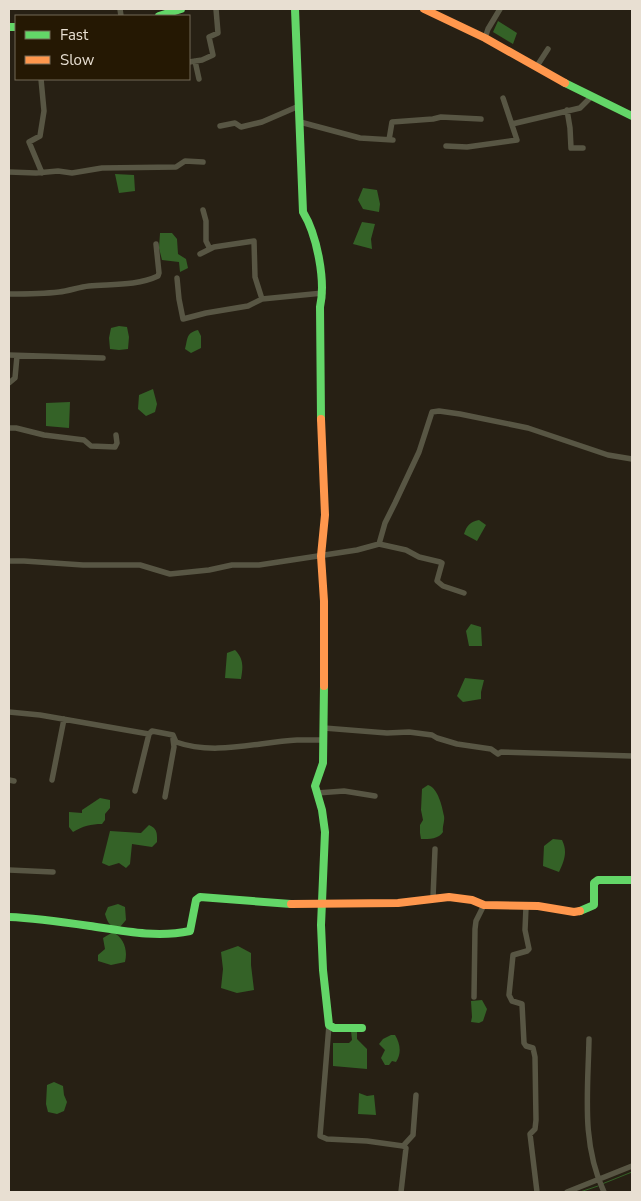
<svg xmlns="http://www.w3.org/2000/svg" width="641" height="1201" viewBox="0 0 641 1201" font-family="'Nunito Sans',sans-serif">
<rect width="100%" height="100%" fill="#272014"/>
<!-- water -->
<path fill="#346227" d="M498 21 517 33 513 44 493 32Z
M115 174 134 175 135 191 119 193Z
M363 188 377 190 380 204 379 212 363 209 358 200Z
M362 222 375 224 371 239 372 249 353 244Z
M160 233H172L177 239 178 254 186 259 188 268 180 272 179 262 162 260 159 248Z
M119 326 127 327 129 337 128 349 119 350 110 349 109 338 111 328Z
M198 330 201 336V348L191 353 185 349C188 338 186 333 198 330Z
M153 389 157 404 155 412 146 416 138 409 139 395Z
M70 402 69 428 46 426V403Z
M479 520 486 525 477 541 464 534C467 525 470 522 479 520Z
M471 624 481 627 482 646H469L466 631Z
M235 650C244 659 243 667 241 679L225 678 227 653Z
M465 678 484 680 481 692V699L463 702 457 696Z
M428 785C438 788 442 806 444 816 445 822 442 826 443 832 439 839 429 839 421 839L420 833V825L423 820 421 810 422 789Z
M100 798 110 800V808L105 814V820L102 824C91 824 83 826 73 832L69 827V812L82 813V810Z
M149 825C158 829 157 834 157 842L152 847 132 844 130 864 126 868 119 863 109 866 102 863 110 831 141 833Z
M553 839 562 840C568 852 564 861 559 872L543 866 544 846Z
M118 904 125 907 126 920 120 927C110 927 108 924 105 914L108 907Z
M113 932C124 938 128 950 125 962L111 965 98 961V955L105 949 103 938Z
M238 946 251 953V965L254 990 237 993 221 988 223 969 221 952Z
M482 1000 487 1009 483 1021 479 1023 471 1022 472 1017 471 1001Z
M351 1031H357V1039L367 1049V1069L333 1066V1043H349L352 1040Z
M391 1035H395C400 1043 402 1053 396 1062L392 1061 389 1065H385L381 1058 385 1050 379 1044 383 1039Z
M54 1082 63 1086 64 1095 67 1102 64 1111 57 1114 48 1112 46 1104 47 1085Z
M359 1093 367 1096 374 1095 376 1115 358 1114Z"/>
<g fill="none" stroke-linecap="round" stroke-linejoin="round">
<!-- stream -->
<path stroke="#346227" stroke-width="1" d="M602 1184 632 1172
M580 1192 598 1186"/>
<!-- street -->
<path stroke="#585644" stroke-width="5.5" d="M120 9 121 16
M485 38 488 29 500 9
M195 61 199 79
M189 62 202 60 213 55 209 37 218 33 216 9
M537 66 548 49
M41 79 44 111 40 136 29 142 42 173
M567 110 570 128 571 148H583
M300 122 360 138 393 140
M512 124 580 108 591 97
M220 126 235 123 241 127 262 122 299 106
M389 140 392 122 433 119 441 117 481 119
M446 146 467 147 517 140 503 98
M9 172 36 173 58 171 72 173 102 168 176 167 185 161 203 162
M203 210 206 221V241L210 249
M200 254 214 247 254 241 255 277 262 299
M177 278 179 299 183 319 206 313 248 306 262 299 323 293
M9 294C26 294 42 294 59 292 69 291 79 287 89 286 111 284 137 286 158 276L159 273 156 244
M9 355 103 358
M9 383 15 378 17 356
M9 428H16L44 435 84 440 91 446 115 447 117 443 116 435
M379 544 385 523 395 503 419 452 432 412 439 411 460 414 528 428 608 455 632 459
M9 561H24L83 565H140L170 574 209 570 232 565H259L357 550 379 544 406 550 419 557 440 562 442 563 437 581 443 586 464 593
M9 712 40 715 143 733 149 734 152 731 173 735 176 742C215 756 257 742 297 740 306 740 315 740 324 740
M324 728 387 733 409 732 432 735 437 738 457 744 491 749 498 754 501 752 632 756
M9 780 14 781
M52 780 64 719
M135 791 149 734
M317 793 344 791 375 796
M165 797 174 747 173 739
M9 870 53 872
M433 898 435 849
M526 907 525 930 529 949 527 951 513 955 509 995 512 1001 522 1004 524 1043 526 1046 533 1048 535 1057 536 1120 535 1129 530 1134 537 1192
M474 997 475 929 476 921 484 905
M329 1025 320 1136 327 1139 367 1141 403 1146
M589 1039C588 1092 581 1143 604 1192
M403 1146 413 1135 416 1095
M401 1192 406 1148 403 1146
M567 1192 632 1166"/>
<!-- fast -->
<path stroke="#63d668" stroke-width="8" d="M295 9 303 212C317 235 326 281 320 307L321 419
M159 16 181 9
M9 27H16
M565 83 632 116
M324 686 323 763 315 786 322 810 325 832 321 925 323 970 329 1025 334 1028H362
M580 911 594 905V883L598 880H632
M9 917C36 918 63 922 90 926 123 931 157 938 190 931L196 900 200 897 291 904"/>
<!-- slow -->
<path stroke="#ff974d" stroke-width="8" d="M424 9 485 38 565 83
M321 419 325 515 321 556 324 601V686
M291 904 398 903 449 897 472 900 484 905 538 906 574 912 580 911"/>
</g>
<!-- border -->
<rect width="641" height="1201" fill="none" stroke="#e8dfd2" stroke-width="20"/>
<!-- legend -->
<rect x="15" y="15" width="175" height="65" fill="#251803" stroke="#736856"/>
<rect x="25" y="31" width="25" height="8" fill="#63d668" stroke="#736856"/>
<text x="60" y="40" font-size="15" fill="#e8dfd2">Fast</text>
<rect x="25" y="56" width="25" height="8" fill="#ff974d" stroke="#736856"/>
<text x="60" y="65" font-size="15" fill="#e8dfd2">Slow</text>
</svg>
